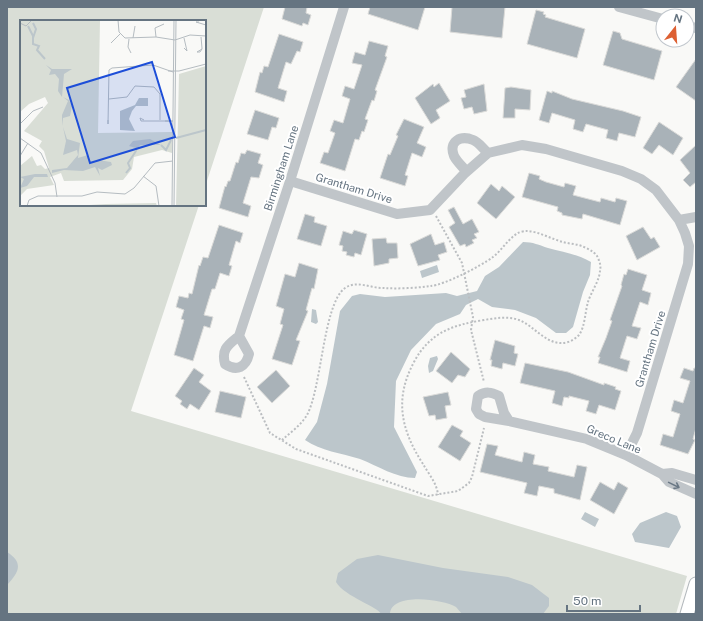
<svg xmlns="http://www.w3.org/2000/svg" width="703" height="621" viewBox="0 0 703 621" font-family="'Public Sans',sans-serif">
<rect width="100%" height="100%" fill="#f9f9f7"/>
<!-- green -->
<path fill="#d9ded6" d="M7 7H264L205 187V21H21V205H199L131 411 687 576 676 614H7Z"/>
<!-- water -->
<path fill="#bcc6cb" d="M523 242C533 242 539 245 548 248 563 252 577 254 591 262L590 275 583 292 573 327 566 333H556L536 318 515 310 492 307 478 299 466 305 460 314 436 324 411 350 396 381 394 427 417 472 415 478C396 478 378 466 360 459 341 453 321 451 305 440L317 422 327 384 340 311 352 296 360 294 385 297 446 293 457 296 477 291 485 276 499 267Z
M437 265 439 272 422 278 420 271Z
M312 309 316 310 318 322 316 324 311 322Z
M437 356 438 359 433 371 429 373 428 366 430 358Z
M585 512 599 519 595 527 581 519Z
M666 512 677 516 681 527 669 548 635 542 632 534 640 523Z
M7 552C24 563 19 572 7 585Z
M378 555 443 568 508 577 532 585 549 598V606L543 614H462C460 612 458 609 456 607 443 599 391 592 390 614H381C379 607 345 597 336 582L338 573 357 559Z"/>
<!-- building -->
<path fill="#a9b2b8" stroke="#dbdbd9" d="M285 7H307L306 13 311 15 308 25 303 23 302 26 282 19Z
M370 7H425L418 30 368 14Z
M452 7H505L502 38 450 32Z
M536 10 544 12 543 14 546 15 545 17 585 29 577 58 527 44Z
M613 31 620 33 622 39 662 51 654 80 603 65Z
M279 34 303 42 300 52 297 51 291 64 286 62 278 88 287 91 284 102 255 92 260 72 262 73 264 66 268 67Z
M369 41 388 46 385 56 387 57 375 90 377 91 374 101 372 100 365 119 368 120 364 132 362 131 359 140 355 139 345 171 320 163 324 152 328 153 335 133 330 131 334 120 343 123 350 99 342 96 345 86 354 89 362 65 352 63 355 52 365 55Z
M696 59V101L676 87Z
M439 83 450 101 436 110 440 118 431 124 415 98 433 84 434 87Z
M484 84 487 111 474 114 472 107 464 109 461 98 466 97 464 90Z
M511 87 531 90 530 110 515 109V118H503L505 88Z
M547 91 552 93V91L572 99 623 111 641 117 635 137 619 133 617 141 606 138 608 130 586 124 583 132 573 129 575 120 552 113 549 123 539 120Z
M255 110 279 118 276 128 272 127 268 140 247 134Z
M404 119 424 127 417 143 426 147 422 157 412 153 405 175 408 176 405 186 380 178 388 154 390 155 398 136 396 135Z
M659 122 683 138 673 155 659 145 652 154 643 148Z
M696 145V182L690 187 683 180 690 173 680 160Z
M247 150 261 154 258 163 263 165 259 178 251 177 243 203 251 206 248 217 219 208 225 186 226 187 228 181H230L236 162 238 163 241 153 245 154Z
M529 173 540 176 539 179 546 182 564 187 565 183 576 186 573 195 600 202 601 198 615 202 616 198 627 201 620 225 583 214 582 219 562 215V213L557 211 558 207 522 197Z
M491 184 499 191 502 186 515 197 496 219 477 203Z
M454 207 463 224 472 219 479 232 474 234 477 238 472 240 474 243 466 247 465 244 460 246 449 227 455 223 448 210Z
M305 214 315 217 314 222 327 226 321 246 297 239Z
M219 225 243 233 240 243 236 241 229 265 232 266 229 276 220 273 215 289H212L204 315 213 317 210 328 204 326 193 361 174 355 184 320 181 319 184 310 176 307 179 296 188 298 189 293 192 294 199 265 200 266 203 257 208 258Z
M643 227 651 239 654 237 660 247 637 260 626 236Z
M354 230 367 234 361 255 355 253 354 257 346 255 347 252 342 251 343 246 339 245 343 231 352 234Z
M431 234 435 245 444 242 447 252 438 255 440 260 418 266 410 244Z
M386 238 387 243H397L398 258 389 259V263L374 266 372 239Z
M299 263 318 269 314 289 312 288 306 310 308 311 296 340 300 341 292 365 272 359 283 325 280 324 284 309 276 306 285 274 295 277Z
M628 269 647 275 642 290 651 293 648 305 640 302 632 326 641 328 637 339 627 336 620 358 630 361 627 372 598 363 600 357H598L606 338 612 321 610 320 622 286 621 285 624 274 626 275Z
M495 340 515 346 514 353 518 354 515 366 503 363 502 369 491 366 492 360H490Z
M451 352 470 369 465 377 458 375 452 383 436 371Z
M525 363 568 372 604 385V383L616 387 615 389 621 391 615 410 599 405 596 414 586 411 589 401 569 396V398L564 397 562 406 552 403 555 391 520 383Z
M194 368 204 375 199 382 211 391 199 410 190 404 187 409 180 404 182 401 175 396Z
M684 368 693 371 694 368H696V428L693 439 695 440 688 454 660 445 663 434 673 437 680 414 671 411 674 400 683 403 690 381 680 378Z
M276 370 290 386 272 403 257 387Z
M220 391 246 397 241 418 215 412Z
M448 392 451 405 445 406 447 418 436 420 435 415 429 416 423 397Z
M452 425 463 431 460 436 471 443 460 461 438 447Z
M487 444 498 446 495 455 522 462 524 452 535 455 533 464 549 467 548 471 574 477 577 465 587 467 580 500 554 493V489L539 486 537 496 524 493 527 483 480 472Z
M600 482 614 490 618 482 628 488 614 514 590 500Z"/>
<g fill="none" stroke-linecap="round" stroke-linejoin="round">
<defs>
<path id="major" d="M687 614 696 584"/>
</defs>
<!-- major casing -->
<use href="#major" stroke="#b4b9bd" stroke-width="15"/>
<!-- path -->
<path stroke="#bbbec1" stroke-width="2" stroke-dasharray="2 2" stroke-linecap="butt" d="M436 216 462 263 473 317 471 330 484 382
M244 377 270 433 296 449 428 496 458 491 469 483 472 477 484 428
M282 440C290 433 301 425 307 415 322 387 323 304 345 288 357 280 370 288 383 288 398 289 416 288 431 286 444 285 481 266 493 257 502 250 508 239 518 233 520 232 524 231 526 231 538 231 551 239 563 242 570 244 578 244 584 247 591 250 598 254 599 261 600 262 601 268 600 270 600 280 591 292 588 302 585 312 585 327 579 335 576 338 572 341 568 342 548 348 535 326 519 320 508 316 496 318 484 320 453 325 430 332 414 362 394 399 401 430 423 464 428 473 437 483 438 495"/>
<!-- minor -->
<path stroke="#c0c5c9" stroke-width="10" d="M619 7 663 19
M687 26 696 28
M466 171C463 167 457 162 454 156 448 141 461 135 473 140 479 142 483 149 488 153
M290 181 397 214 430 210 464 174 488 153 522 145 546 149 622 171 641 179 656 190 679 220 685 233 689 246 688 264 637 433 626 455
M679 220 696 217
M239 336 249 354C246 367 237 372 225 364 221 349 228 345 239 336L290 181 344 7
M509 421 504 413 499 396C491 392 486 391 478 396L476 409 479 414 485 417 509 421 587 439 626 455 662 474
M696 480 672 473 662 474 669 482 696 494"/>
<!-- major -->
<use href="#major" stroke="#fff" stroke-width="13"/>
</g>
<!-- one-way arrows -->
<defs><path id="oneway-shaft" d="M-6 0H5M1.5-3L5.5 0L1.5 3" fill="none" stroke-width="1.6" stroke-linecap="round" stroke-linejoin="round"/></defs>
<use stroke="#6a7885" href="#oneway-shaft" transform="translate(674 485) rotate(26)"/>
<g text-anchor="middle" stroke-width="4" stroke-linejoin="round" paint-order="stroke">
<!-- street labels -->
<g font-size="11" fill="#657481" stroke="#fff">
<text transform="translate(281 168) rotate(-72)" y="4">Birmingham Lane</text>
<text transform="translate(354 188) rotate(17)" y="4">Grantham Drive</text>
<text transform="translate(650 349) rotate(-73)" y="4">Grantham Drive</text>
<text transform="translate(614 439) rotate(23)" y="4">Greco Lane</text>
</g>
</g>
<!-- overview -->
<g transform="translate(20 20)">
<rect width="186" height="186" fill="#f9f9f7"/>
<path d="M0 0H80L78 113 152 112V133L142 130 114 137 112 149 103 160 44 161 41 153 30 157 34 165 7 169 0 176V146L12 136 17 146 21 145 25 149 29 148 24 131 19 126 22 121 4 111 28 83 25 77 9 84 0 92ZM186 46V186H156L159 54ZM136 183 137 186H52L86 184Z" fill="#d9ded6"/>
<path d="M26 45 32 49H52L44 54 42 77 38 71 39 59 35 54 29 55 31 50ZM43 77 49 80 52 86 50 96 43 98 42 106V95L48 81ZM119 78H128V86H116L112 91 109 99 115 111 100 110V91L115 85ZM43 107 47 119 60 123 58 138 68 135 71 143 78 140 91 142 92 145 82 150 78 148 80 156 75 147 63 151 44 150 32 153V150L47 148 58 135 57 130 43 135 46 121ZM130 119 141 125H120L116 132V128L109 126 113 121ZM15 154H27L28 157H14L7 166 0 168 4 159 0 157Z" fill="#bcc6cb"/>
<path fill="none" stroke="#bcc6cb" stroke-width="2" d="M13 3 16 9 13 18M8 6 13 16V24L19 26 17 30 25 39M156 118 186 110M141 125 146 130 151 120M106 153 110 148 108 143 116 131"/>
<path fill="none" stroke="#b5bcc1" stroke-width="1" d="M98 0 99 12 105 18 136 17 155 20 170 15 186 16M179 2H176L186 5M0 3 6 6 12 0M136 17 135 8 144 4M181 17 182 28V29L180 32H177L182 29M113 18 115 6M164 18 167 31 164 28M109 19 108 27 111 33M91 23 100 14M92 48 133 45 153 52M148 51H159L186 44M89 79 107 77 115 66 134 67 140 74V100M88 100V104L89 50 92 48M124 100 120 98 121 101H145M153 101H145H153M0 104 13 91 23 87M0 118 21 133 35 163 37 177M0 136 8 123M123 156 136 166 139 186M7 186 9 180 18 176H62L77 172 105 174 114 168 135 143 153 141M152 186 154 0M154 186 156 0"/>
<path fill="#1d4ed8" fill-opacity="0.15" stroke="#1d4ed8" stroke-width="2" d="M132 42 155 117 70 143 47 68Z"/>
<rect width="186" height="186" fill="none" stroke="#657481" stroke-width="2"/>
</g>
<!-- border -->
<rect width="703" height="621" fill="none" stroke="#657481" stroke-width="16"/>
<!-- north arrow -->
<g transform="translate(675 28) rotate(17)"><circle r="19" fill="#ffffff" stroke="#c1c7cd"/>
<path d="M0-3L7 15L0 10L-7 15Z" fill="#dd6033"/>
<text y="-6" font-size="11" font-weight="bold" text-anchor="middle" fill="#657481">N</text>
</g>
<!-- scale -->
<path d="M567 605v6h73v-6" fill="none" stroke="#657481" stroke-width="2"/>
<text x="573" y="605" font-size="12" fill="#657481" stroke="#ffffff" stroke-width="3" paint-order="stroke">50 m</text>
</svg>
